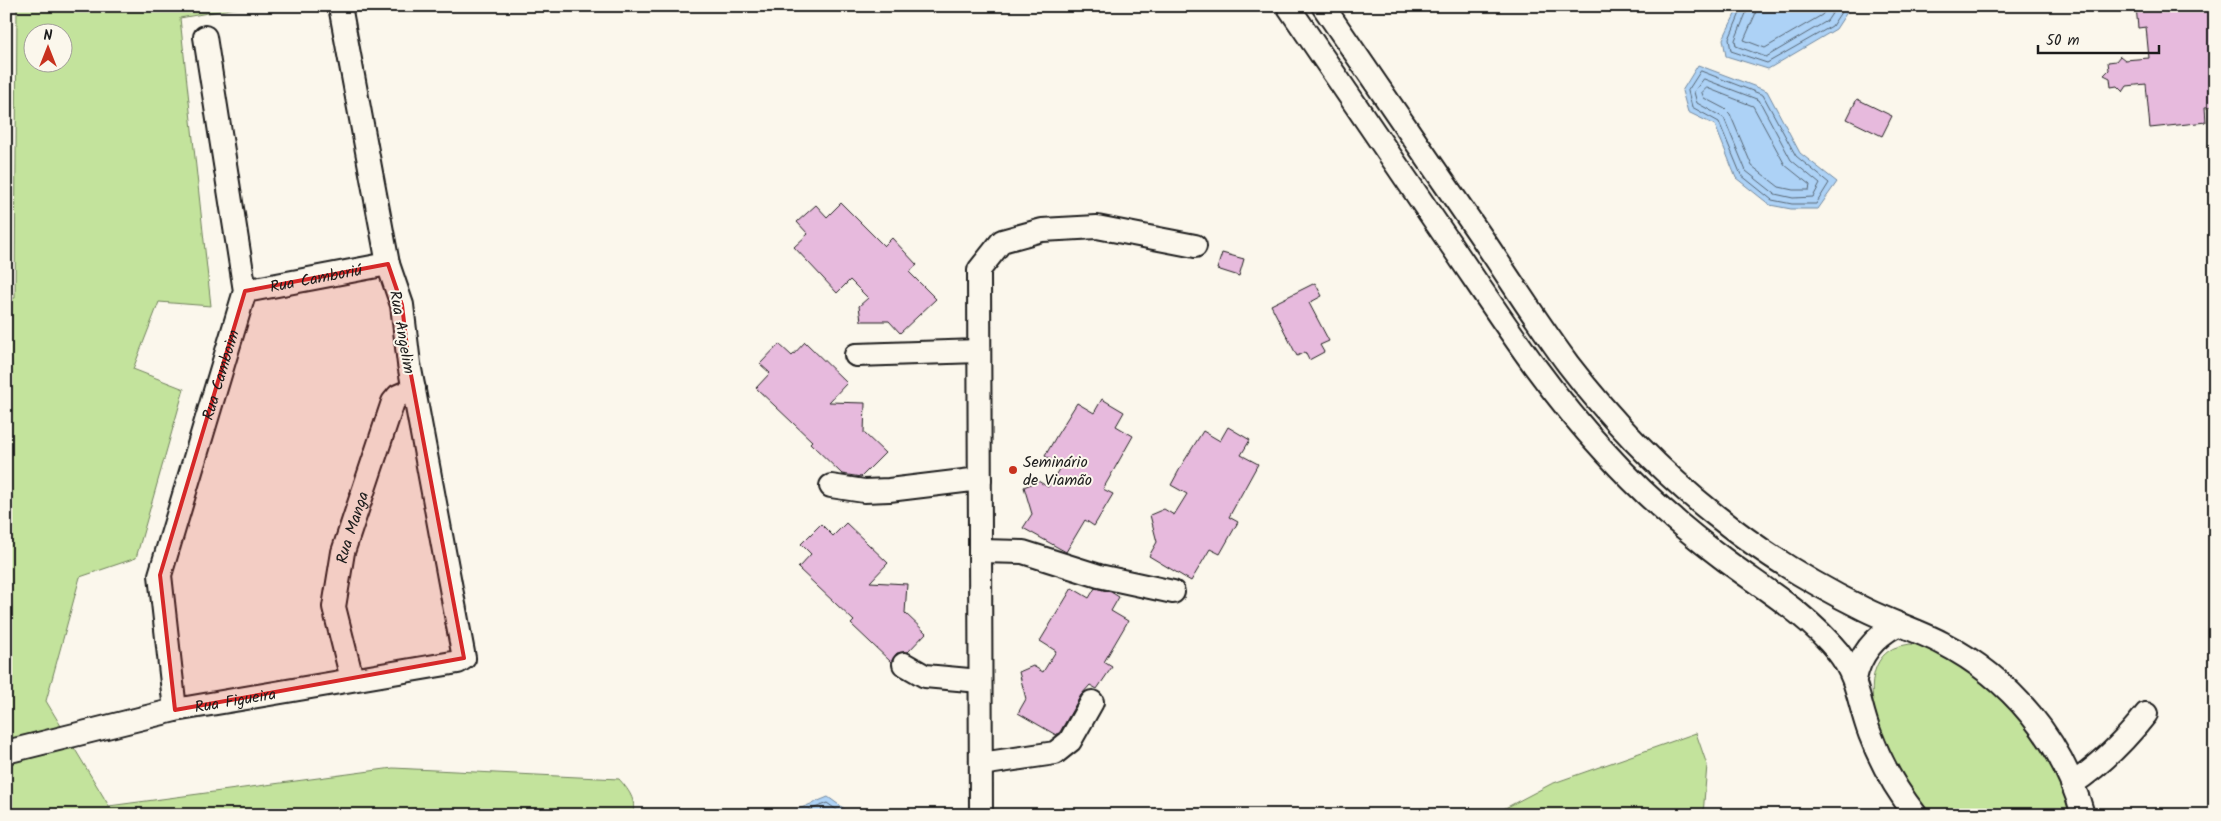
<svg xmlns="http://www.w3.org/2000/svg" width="2221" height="821" viewBox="0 0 2221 821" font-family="Kalam,sans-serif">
<rect width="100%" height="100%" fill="#fbf7ec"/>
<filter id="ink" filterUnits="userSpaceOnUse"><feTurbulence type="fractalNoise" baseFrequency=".02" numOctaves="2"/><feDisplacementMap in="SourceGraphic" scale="10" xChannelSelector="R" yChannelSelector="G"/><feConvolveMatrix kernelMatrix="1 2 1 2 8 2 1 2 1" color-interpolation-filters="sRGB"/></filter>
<g filter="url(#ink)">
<!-- green -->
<path fill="#c3e39c" stroke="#70805c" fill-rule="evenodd" d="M17 6H247L180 18 211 306 159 302 133 369 184 389 136 558 80 577 46 701 109 806 393 768 619 779C627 788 638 801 632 815H6V298H15ZM32 32H62V62H32Z
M1910 644 1927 646 1989 680 2044 746 2066 794 2071 815H1928C1913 797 1897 775 1887 753 1875 725 1858 665 1894 648 1899 646 1905 645 1910 644Z
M1696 733 1707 765 1703 815H1492L1551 784Z"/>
<!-- water -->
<path fill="#add2f6" stroke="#73899f" d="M1739 6H1851L1836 29 1768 69 1726 56 1723 39Z
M1698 65 1767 91 1800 153 1837 182 1818 209H1791L1770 205 1736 178 1715 125 1688 112 1682 91Z
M828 797 853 815H784Z"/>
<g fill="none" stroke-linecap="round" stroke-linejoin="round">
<!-- shore -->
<path stroke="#566573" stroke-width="1" d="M1743 6 1729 39 1731 51 1767 63 1832 26 1845 6
M1749 6 1735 40 1736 46 1766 57 1827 21 1837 6
M1757 6 1755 15 1744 40 1765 48 1822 15 1828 6
M1701 71 1763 95 1796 156 1829 183 1816 204H1792L1772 200 1741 175 1719 122 1692 107 1688 91Z
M1704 79 1759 100 1791 160 1820 184 1813 197 1793 198 1775 194 1746 171 1724 118 1697 103 1694 92Z
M1707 88 1753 106 1785 165 1810 185 1809 190H1793L1779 187 1752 166 1730 114 1725 109 1704 98 1702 93Z
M798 815 827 803 844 815"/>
</g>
<!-- building -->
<path fill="#e7badd" stroke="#1c1c1c" d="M2136 6H2215V106L2205 107 2206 122 2150 128 2146 84 2127 86 2123 92 2117 86 2111 87 2110 78 2104 75 2109 70 2108 62 2116 61 2120 56 2125 60 2149 58 2146 27 2138 28Z
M1857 99 1892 116 1882 136 1847 119Z
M841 203 884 246 892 238 917 265 909 272 936 299 900 333 889 321H861L859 306 868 298 850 280 837 293 794 247 808 234 797 222 816 205 827 217Z
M1222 253 1244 259 1239 276 1217 269Z
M1315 283 1322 296 1309 303 1329 341 1320 345 1324 352 1309 360 1305 352 1297 356 1271 305Z
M805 342 847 383 829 402 865 403 864 433 885 453 861 477 842 474 810 443 812 441 756 388 770 373 760 364 779 344 792 356Z
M1102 399 1124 412 1116 426 1133 436 1103 489 1113 494 1094 526 1085 520 1066 552 1023 528 1032 514 1024 487 1038 481 1048 487 1061 466 1045 456 1057 435 1077 403 1094 413Z
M1228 427 1250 440 1241 455 1258 464 1229 517 1238 522 1220 554 1210 549 1191 581 1149 556 1157 542 1150 515 1164 509 1174 515 1187 494 1171 485 1183 463 1203 431 1220 441Z
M846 523 888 563 870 582 907 584 905 613 926 633 908 652 897 653 891 662 851 624 854 621 798 568 811 554 801 544 821 524 833 536Z
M1072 588 1089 598 1095 588 1111 592 1119 597 1111 611 1128 621 1104 662 1112 667 1097 689 1090 685 1081 695 1060 732 1056 735 1018 713 1026 699 1019 672 1033 666 1043 672 1056 651 1040 641Z"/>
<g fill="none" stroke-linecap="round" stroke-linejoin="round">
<defs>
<g id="minor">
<path d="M1288 6C1344 88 1400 170 1456 252 1503 321 1548 391 1605 452 1641 492 1682 528 1725 560 1764 589 1807 614 1838 652 1859 679 1858 703 1870 734 1881 763 1896 790 1916 815"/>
<path d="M1323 6C1375 82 1426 157 1478 232 1508 276 1536 321 1568 364 1611 420 1660 471 1715 515 1761 552 1811 583 1864 609 1890 622 1917 630 1942 643 2010 678 2063 741 2083 815"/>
<path id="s1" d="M245 291 388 264"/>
<path d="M856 355 979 351"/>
<path d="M831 486 864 491 889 490 980 479"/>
<path d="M980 551 1023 552 1099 576 1173 592"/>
<path d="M904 664 925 676 980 681"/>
<path id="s2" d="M352 679 334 607 343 552 393 402 398 396 414 389"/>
<path d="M1855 679C1860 654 1874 637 1897 625"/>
<path id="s3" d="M175 710 160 575 245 291 205 37"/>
<path id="s4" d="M6 752 175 710 458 662 464 658 409 364 402 305 388 264 340 6"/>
<path d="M981 764 1055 753 1070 741 1092 702"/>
<path d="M2072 784C2102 764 2124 742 2146 714"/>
<path d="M981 815 979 270 1002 241 1042 230 1097 227 1195 246"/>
</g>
</defs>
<!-- minor casing -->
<use href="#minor" stroke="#1c1c1c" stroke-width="26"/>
<!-- minor -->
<use href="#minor" stroke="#fbf7ec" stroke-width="22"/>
</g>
</g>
<!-- marked area -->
<path fill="#d62828" fill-opacity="0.2" stroke="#d62828" stroke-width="4" stroke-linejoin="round" d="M388 264 402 305 409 364 464 658 175 710 160 575 245 291Z"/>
<!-- markers -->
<circle fill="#c8321e" stroke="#fbf7ec" stroke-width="2" cx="1013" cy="470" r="5"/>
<g text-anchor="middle" stroke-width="4" stroke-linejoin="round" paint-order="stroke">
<!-- street labels -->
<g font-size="16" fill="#1c1c1c" stroke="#fbf7ec">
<text dy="6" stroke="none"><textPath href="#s1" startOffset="72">Rua Camboriú</textPath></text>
<text transform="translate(403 332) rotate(80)" y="6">Rua Angelim</text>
<text dy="6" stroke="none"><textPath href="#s3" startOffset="345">Rua Camboim</textPath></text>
<text dy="6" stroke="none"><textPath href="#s2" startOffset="156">Rua Manga</textPath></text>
<text dy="6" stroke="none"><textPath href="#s4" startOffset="235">Rua Figueira</textPath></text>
</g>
<!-- poi labels -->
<g font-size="16" fill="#1c1c1c" stroke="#fbf7ec" text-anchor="start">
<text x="1023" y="467">Seminário<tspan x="1023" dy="18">de Viamão</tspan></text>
</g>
</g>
<!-- margin -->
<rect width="2221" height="821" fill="none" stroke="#fbf7ec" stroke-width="25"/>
<rect x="12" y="12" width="2196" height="796" fill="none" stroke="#1c1c1c" stroke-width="2" filter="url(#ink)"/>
<!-- north arrow -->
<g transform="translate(48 48)"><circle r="24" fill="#fbf7ec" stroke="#a29f99"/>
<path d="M0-4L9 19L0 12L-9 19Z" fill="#c8321e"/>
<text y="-8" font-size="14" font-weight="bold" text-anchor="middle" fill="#1c1c1c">N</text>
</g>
<!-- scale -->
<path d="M2038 45v8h121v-8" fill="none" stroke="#1c1c1c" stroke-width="2.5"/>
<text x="2046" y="45" font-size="15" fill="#1c1c1c" stroke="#fbf7ec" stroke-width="4" paint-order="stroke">50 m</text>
</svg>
